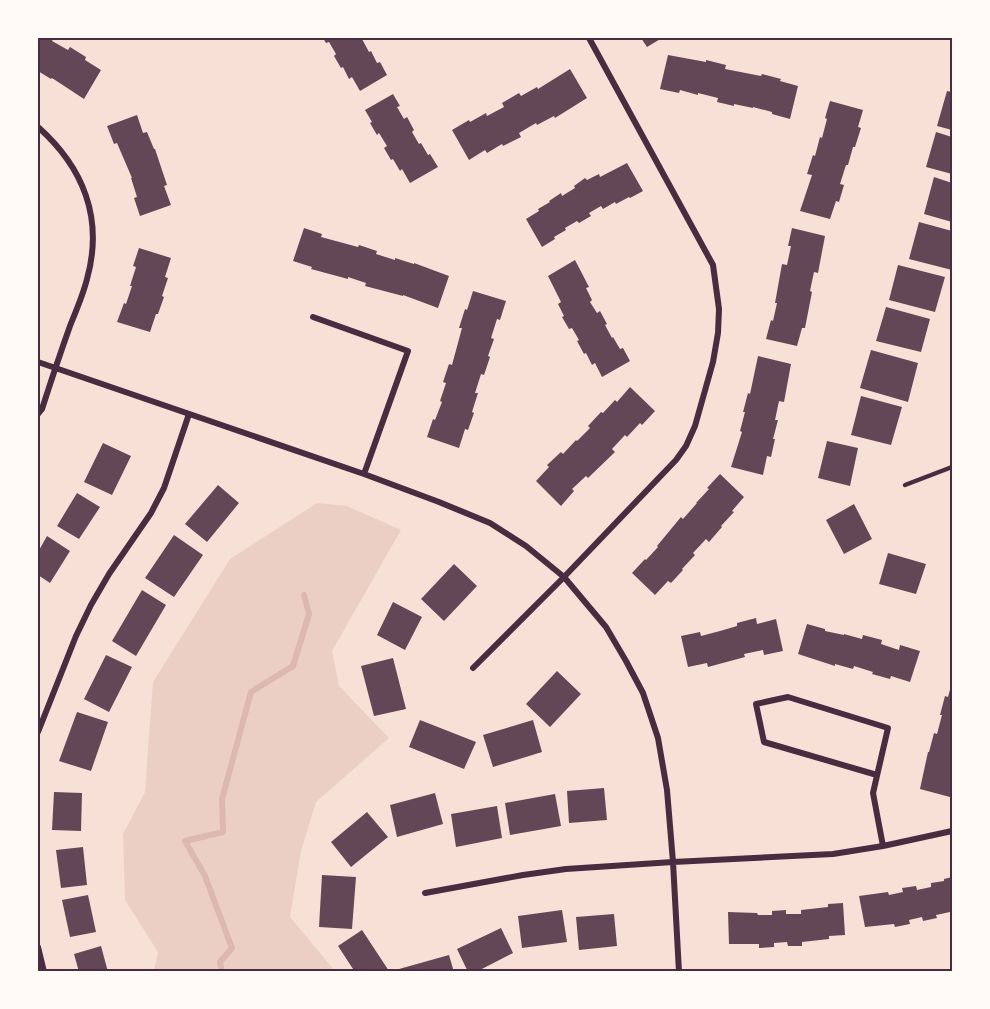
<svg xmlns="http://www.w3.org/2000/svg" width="990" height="1009" viewBox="0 0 990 1009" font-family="Manrope,sans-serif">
<rect width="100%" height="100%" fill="#f7e1d7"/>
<!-- green -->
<path fill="#ebcfc5" d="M317 503 347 506 401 530 332 651 339 686 389 738 316 802 301 851 290 917 335 971H154L158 952 125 900 123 834 145 792 153 682 230 559Z"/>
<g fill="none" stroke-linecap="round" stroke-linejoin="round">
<!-- stream -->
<path stroke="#dcb8b0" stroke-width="6" d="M222 972 220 962 232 948 205 876 185 841 223 832 222 799 251 692 293 666 309 614 304 595"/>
</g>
<!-- building -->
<path fill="#644757" d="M38 38H51L53 39 52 41 68 50 70 47 86 57 85 60 101 70 84 99 52 78 51 79 38 71Z
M323 38H364L362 39 369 52 371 51 377 63 380 62 387 75 360 91 352 77 349 79 343 67 341 68 334 56 336 54 329 42 326 43Z
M641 38H662L647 47Z
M668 55 706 62V60L726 65 725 69 761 76 762 74 781 79 780 81 798 86 790 119 772 114V112L753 107V108L734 104V106L717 102 718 98 698 93V95L680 90 679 93 660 89Z
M570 69 587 98 555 118 554 116 537 125 536 123 519 133 521 137 503 146 502 144 487 153 485 150 469 160 452 130 469 120 470 122 486 113 487 116 504 107 502 103 519 93 521 96 537 87 538 89Z
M947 91 952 92V130L937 126Z
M393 94 400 106 397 107 404 119 407 117 414 130 412 132 419 144 421 143 428 155 430 154 438 167 410 183 402 169 400 171 393 159 391 160 384 148 387 146 379 133 377 135 370 123 372 122 365 110Z
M830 101 863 110 858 127 861 128 855 147H853L848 165H846L840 184 844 185 839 202 836 201 830 219 800 211 812 175 807 174 813 155 815 156 820 137 822 138 827 119 825 118Z
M137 115 143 133 147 132 154 149H155L167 185 164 186 171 205 140 216 134 198 137 197 131 178H132L117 143 114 144 107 126Z
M936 132 952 137V174L926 167Z
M627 163 643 191 630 198 629 197 616 204 615 202 603 209 601 206 589 213 591 216 579 223 577 221 565 228 566 230 554 237 555 239 542 247 526 219 539 211 538 209 550 202 549 201 561 193 562 196 575 188 574 186 585 178 587 180 599 174 600 177Z
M934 177 952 183V222L924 214Z
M919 222 952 231V270L909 259Z
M304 228 322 234 321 237 358 247 359 245 377 251 376 254 395 260V258L414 264V263L449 276 438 308 403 295V296L365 286 366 283 348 277V279L311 269 312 267 293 261Z
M792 228 825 236 818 273 814 272 810 291 812 292 805 328H802L797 346 766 339 771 320 773 321 777 303H775L782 264 787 265 791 246H788Z
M139 248 171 258 165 277 168 278 162 296 164 297 158 314H156L150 332 117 322 124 303 126 304 132 286H130L136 267 133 266Z
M575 260 589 287 586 288 592 300 590 302 597 313 600 311 607 324 605 325 612 338 613 337 620 349 623 348 630 361 602 377 595 363 592 365 586 353 584 354 577 341 579 340 572 328 569 329 562 317 564 316 558 304 561 302 548 276Z
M898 265 945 277 935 312 889 300Z
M473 291 506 301 500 320 497 319 491 338 494 339 488 356 490 357 484 375 481 374 475 393H478L472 412 474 413 468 430 465 429 459 448 427 437 433 419 435 420 442 402 440 401 446 383 443 382 449 364 452 365 462 328H459L465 309 467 310Z
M886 307 930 319 921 352 876 341Z
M871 350 918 363 908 402 860 388Z
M758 356 791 364 784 402 779 401 775 420H778L773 439H775L771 457 767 456 763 475 731 467 742 432 740 431 745 412H743L748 393 750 394Z
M630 387 655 411 642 425 640 423 627 437 625 435 612 449 615 452 588 478 586 476 572 489 574 491 561 506 536 481 549 467 547 465 561 452 563 454 576 440 577 441 590 428 588 426 601 412 603 413 615 400 617 402Z
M861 396 902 407 891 445 851 435Z
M827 441 858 448 850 486 818 478Z
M103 443 131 456 112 495 84 482Z
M720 474 744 497 732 511 734 512 721 526 722 527 709 542 706 539 693 553 695 555 682 569 683 570 671 583 668 581 655 595 632 573 645 559 646 560 658 547 657 546 681 517 683 519 697 503H696L709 489 707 488Z
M218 485 239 503 207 542 185 524Z
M77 493 100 507 79 539 57 526Z
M854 504 872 539 844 554 826 520Z
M174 535 203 555 174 597 145 578Z
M47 536 70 551 50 583 38 575V552Z
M888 553 926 564 916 594 879 584Z
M454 564 477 586 444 621 421 599Z
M142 590 166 605 136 656 112 641Z
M393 602 422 617 405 650 377 635Z
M756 618 757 624 776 619 783 651 764 655 763 650 744 654 745 657 708 667 707 663 688 667 681 636 700 632 701 636 720 631 737 626V623Z
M807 624 825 629V631L844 635V634L862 639 863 635 882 640 881 644 899 650 900 645 920 651 910 682 891 676 890 679 872 674 873 672 854 666 853 669 835 664V666L798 654Z
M106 655 132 667 109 712 84 699Z
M393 658 406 709 374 716 361 666Z
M557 671 581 694 550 727 526 704Z
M952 682V787L950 797 920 789 928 752H929L934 733 937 734 942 715H940L945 696 948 697Z
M77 712 108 722 91 771 59 761Z
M420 720 476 742 464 769 409 747Z
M533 720 542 752 493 767 483 735Z
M604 788 607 820 569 823 567 791Z
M54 792 82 793 81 831 52 830Z
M435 793 443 824 397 837 390 805Z
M555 794 561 826 510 835 505 803Z
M497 806 502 838 456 847 451 814Z
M367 812 388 837 351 867 331 842Z
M83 847 87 885 61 888 56 850Z
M322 875 356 877 352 929 319 927Z
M952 877V909L950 910V912L936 915 937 918 923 921 922 917 909 920 910 924 895 927 894 924 865 927 859 896 888 892 889 895 903 892 902 888 916 886 917 890 931 887V883L944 881V879Z
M88 895 96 932 70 937 62 900Z
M843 903 845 935 829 936V939L802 942V946H788L787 942 774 943V947L759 948V944H729L728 912 757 913 758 915H772V911L786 910V914H801V910L828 907V904Z
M562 910 567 942 522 948 518 916Z
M614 914 617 946 579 950 576 917Z
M501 928 513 953 476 972H468L457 949Z
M362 930 389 971 388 972H355L338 946Z
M101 946 108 972H79L74 954Z
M449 955 454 972H400L399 969Z"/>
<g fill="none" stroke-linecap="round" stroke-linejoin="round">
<!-- service -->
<path stroke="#4a2c40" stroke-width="4.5" d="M905 485 952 467"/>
<!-- minor -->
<path stroke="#4a2c40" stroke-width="6" d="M38 127C83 167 104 218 87 279 83 295 76 311 70 326 60 354 51 381 42 409L38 414
M313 317 408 351 364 474
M38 362 364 474 439 502 490 523 526 546 564 577 606 627 626 661 643 693 658 738 667 790 673 862 679 972
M473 668 564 577 676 460 686 446 695 426 713 362 718 333 719 309 713 265 589 38
M38 732 76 636 91 605 109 574 151 513 164 488 189 414
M877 775 764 742 756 704 788 697 888 728 873 793 883 846
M425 893 523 875 566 869 673 862 833 854 883 846 952 831
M38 947 44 972"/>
</g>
<!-- border -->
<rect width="990" height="1009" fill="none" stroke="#fffaf5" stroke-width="78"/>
<rect x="39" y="39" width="912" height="931" fill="none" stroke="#4a2c40" stroke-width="2"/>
</svg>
